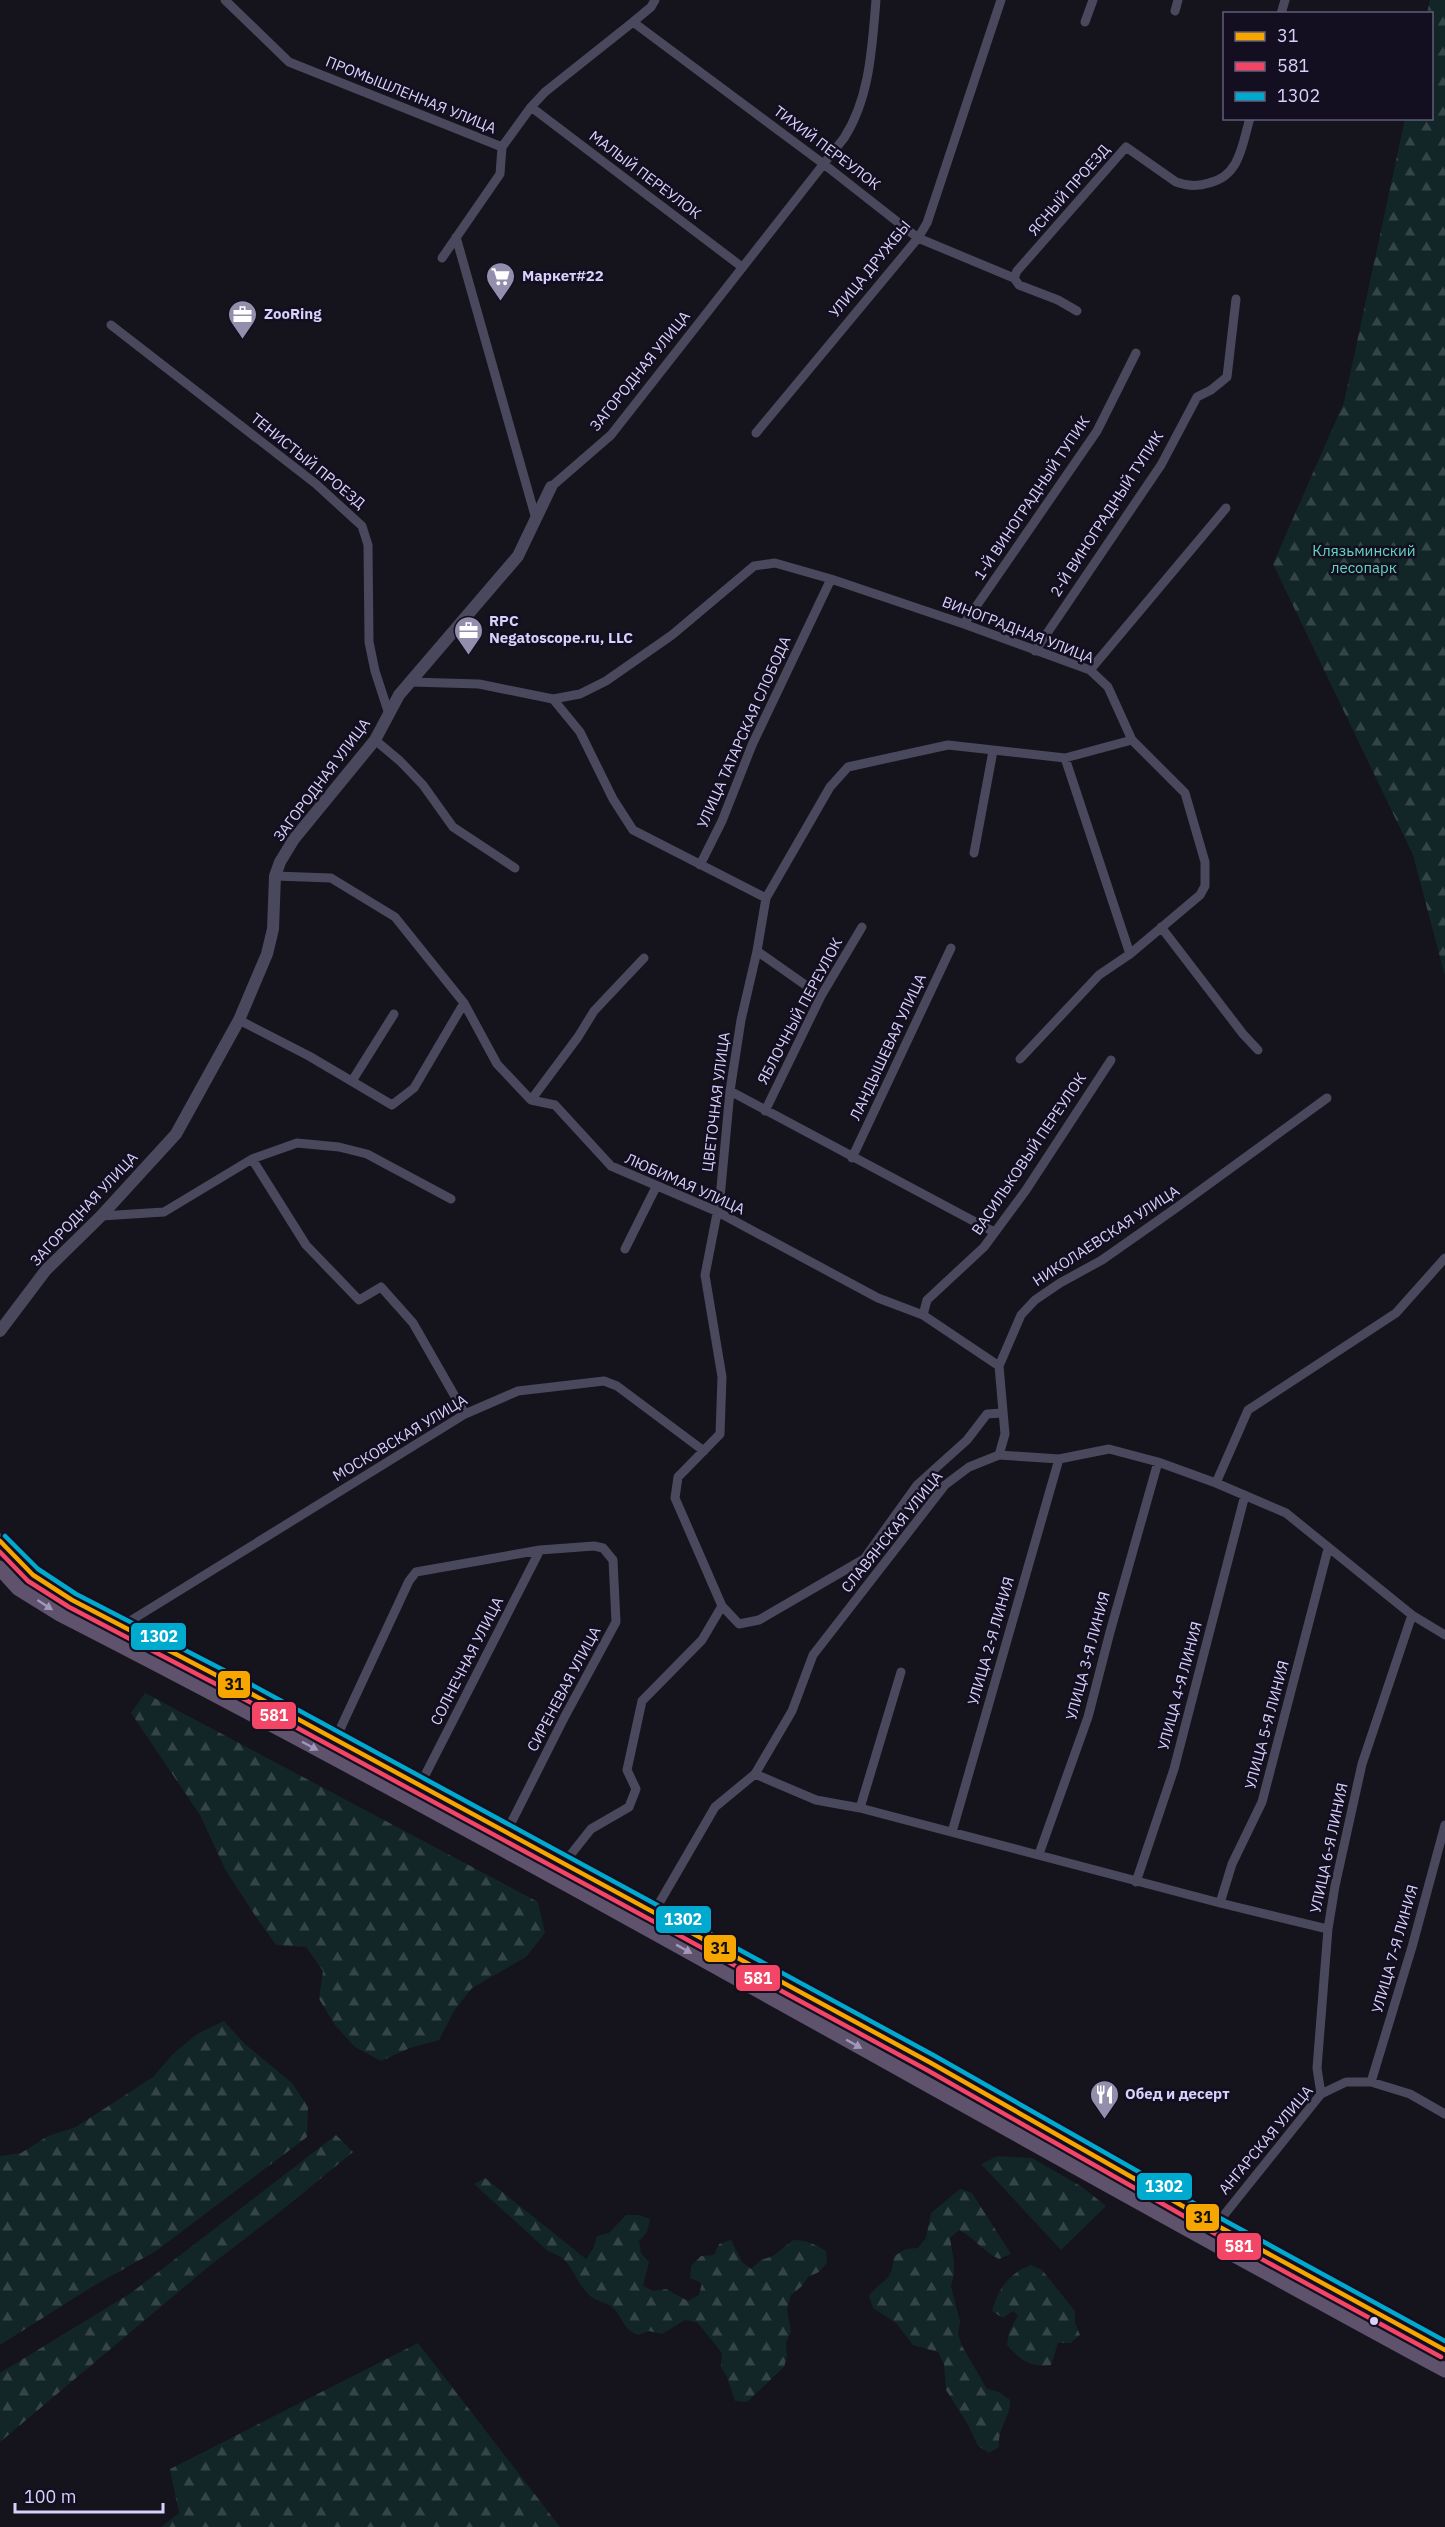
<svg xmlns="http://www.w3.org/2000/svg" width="1445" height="2527" viewBox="0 0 1445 2527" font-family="'IBM Plex Sans',sans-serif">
<defs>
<pattern id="forest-firs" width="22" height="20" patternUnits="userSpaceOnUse" patternTransform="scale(1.5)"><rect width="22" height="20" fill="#122627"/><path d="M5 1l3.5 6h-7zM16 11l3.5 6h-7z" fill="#344447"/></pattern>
</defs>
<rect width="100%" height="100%" fill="#15131c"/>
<!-- forest -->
<path fill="url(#forest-firs)" d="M1430 0H1445V976L1413 855 1273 564 1344 402 1405 119 1432 118V14L1427 13Z
M145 1693 538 1902 545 1933 526 1957 472 1988 454 2011 439 2040 410 2048 381 2061 355 2047 335 2025 319 1999 323 1971 306 1947 276 1945 258 1920 225 1869 200 1815 131 1713Z
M224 2021 245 2044 292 2083 308 2107 307 2137 156 2251 95 2285 0 2345V2156L21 2153 48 2136 76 2127 153 2077 173 2054 197 2034Z
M336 2135 353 2152 281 2211 208 2267 0 2442V2373L131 2293Z
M998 2156 1032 2158 1082 2187 1106 2206 1061 2250 981 2164Z
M485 2178 586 2259 593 2249 597 2236 609 2233 626 2215H639L650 2219 647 2232 639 2241 641 2253 649 2262 643 2286 654 2291 666 2289 688 2301 699 2295 702 2283 690 2278 691 2266 701 2256 714 2255 719 2244 731 2240 742 2262 751 2269 761 2260 773 2256 793 2240C806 2240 815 2244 826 2251L827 2263 819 2272 808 2277 801 2287 791 2295 787 2309 791 2332 786 2343 787 2356 784 2367 747 2402 735 2401 727 2377 721 2367 722 2353 697 2322 685 2320 662 2334 649 2331 638 2335C621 2328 625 2319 613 2308 607 2302 596 2302 589 2295 572 2278 573 2258 549 2252L474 2184Z
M960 2189 972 2193 1011 2254 999 2259C983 2252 975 2238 959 2230L950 2238 954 2262V2274L951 2286 960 2322 958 2334 962 2346 987 2389 999 2392 1010 2400C1011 2418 997 2428 999 2447L989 2453 978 2446 967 2423 946 2390 944 2364 938 2352 913 2345 896 2323 873 2308 869 2296C883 2277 891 2285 894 2256L906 2249 918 2248 926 2238 931 2213Z
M1031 2265 1042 2270 1075 2311V2323L1080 2335 1071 2343H1058L1051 2365C1031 2368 1020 2360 1007 2345L1009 2332 1018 2315 1013 2311 1003 2318 992 2311C998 2289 1009 2273 1031 2265Z
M418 2343 560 2527H161L179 2513 170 2469Z"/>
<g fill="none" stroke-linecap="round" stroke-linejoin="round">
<!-- minor -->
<path stroke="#4a485c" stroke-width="9" d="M225 0 289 62 502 147
M1175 11 1178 0
M1281 14 1285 0
M633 22 825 165 918 238 1014 278
M1085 22 1093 0
M531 107 742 267
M502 147 531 107 545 92 633 22 651 7 655 0
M456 237 536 519
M442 258 500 174 502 147
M1077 311 1058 300 1019 285 1014 278 1017 271 1126 147 1176 182C1187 186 1197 187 1209 183 1240 176 1242 145 1250 118
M111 325 316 484 362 526 368 545 369 642 375 671 389 714
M756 433 918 238 927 223 1001 0
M551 487 611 435 844 138C870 98 872 47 876 0
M964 624 1097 431 1136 353
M1035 651 1161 465 1197 397 1211 390 1227 377 1236 299
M1090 670 1226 508
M411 682 479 684 553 699 580 732 613 799 633 830 766 898
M553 699 580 694 606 681 672 635 754 566 775 563 831 579 964 624 1090 670 1108 687 1132 740 1185 793 1205 862V886L1200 895 1130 954 1099 975 1020 1059
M375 740 400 761 423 785 453 827 515 868
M1065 758 1130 954
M974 853 993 751
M700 865 722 821 752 745 831 579
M275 876 331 878 395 917 464 1003 497 1064 531 1100 555 1105 611 1166 716 1211 878 1298 923 1315 999 1366
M1161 927 1243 1034 1258 1050
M757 951 821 996
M239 1020 309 1056 392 1105 414 1088 464 1003
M352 1081 394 1014
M730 1091 994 1232
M531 1100 578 1037 594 1011 644 958
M765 1111 821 996 862 927
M852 1158 951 948
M252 1159 306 1245 359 1300 381 1287 413 1323 465 1414
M101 1216 164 1212 252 1159 297 1143 339 1147 367 1154 451 1199
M625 1249 656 1187
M923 1315 927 1300 984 1247 1026 1190 1111 1060
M1002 1413 987 1414 967 1440 917 1485 864 1559 759 1620 739 1624 722 1606 675 1498 678 1477 720 1434 722 1377 705 1275 720 1198 730 1091 741 1020 757 951 766 898 830 787 848 767 948 745 1065 758 1132 740
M999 1455 1005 1434 999 1366 1021 1315 1035 1300 1060 1283 1102 1260 1176 1208 1327 1098
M1216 1483 1248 1410 1396 1313 1445 1258
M122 1626 465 1414 518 1391 604 1381 617 1386 704 1451
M335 1740 409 1581 416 1572 540 1550 594 1546 603 1548 613 1560 616 1622 565 1716 506 1833
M755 1774 816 1800 860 1808 1220 1903 1328 1929
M420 1785 540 1550
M860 1808 901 1672
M952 1832 1059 1459
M1039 1854 1088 1717 1110 1632 1158 1462
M564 1863 591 1829 629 1807 636 1789 627 1770 642 1701 702 1640 722 1606
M1136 1882 1174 1769 1245 1495
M1220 1903 1232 1864 1262 1802 1328 1549
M654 1912 715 1807 755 1774 792 1711 813 1655 945 1485 969 1467 999 1455 1059 1459 1109 1449 1158 1462 1216 1483 1286 1513 1412 1615 1445 1635
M1371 2082 1412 1947 1445 1825
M1321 2094 1317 2068 1328 1929 1335 1886 1362 1764 1412 1615
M1216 2225 1321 2094 1346 2082H1371L1410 2094 1445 2114"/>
<!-- tertiary -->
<path stroke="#4a485c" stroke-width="12" d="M0 1331 46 1270 101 1216 176 1134 239 1020 267 954 273 929 275 876 280 862 294 839 375 740 399 695 518 556 551 487"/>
<!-- primary -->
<path stroke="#5e526d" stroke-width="15" d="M0 1541 33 1575 72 1600 237 1686 654 1912 931 2063 1216 2225 1445 2350
M0 1568 18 1588 60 1614C529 1854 982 2120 1445 2370"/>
<defs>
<path id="bus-1" d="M0 1541 33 1575 72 1600 237 1686 931 2063 1216 2225 1445 2350"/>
<path id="bus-2" d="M0 1552 28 1581 69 1607 233 1693 927 2070 1212 2232 1441 2357"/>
<path id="bus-3" d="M5 1536 38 1569 76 1594 241 1679 935 2056 1220 2218 1445 2341"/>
</defs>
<!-- bus-1 casing -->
<use href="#bus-1" stroke="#130f20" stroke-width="9"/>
<!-- bus-2 casing -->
<use href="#bus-2" stroke="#130f20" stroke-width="9"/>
<!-- bus-3 casing -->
<use href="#bus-3" stroke="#130f20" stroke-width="9"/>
<!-- bus-1 -->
<use href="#bus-1" stroke="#f7a600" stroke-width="4.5"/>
<!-- bus-2 -->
<use href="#bus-2" stroke="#f34667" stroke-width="4.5"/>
<!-- bus-3 -->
<use href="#bus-3" stroke="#00a9ce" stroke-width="4.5"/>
</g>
<!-- one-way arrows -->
<defs><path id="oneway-solid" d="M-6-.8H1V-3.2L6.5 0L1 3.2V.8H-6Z" transform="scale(1.5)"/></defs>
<g fill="#a198bb">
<use href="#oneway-solid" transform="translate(45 1605) rotate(33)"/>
<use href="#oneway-solid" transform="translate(310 1746) rotate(28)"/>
<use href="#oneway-solid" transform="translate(684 1949) rotate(29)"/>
<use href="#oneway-solid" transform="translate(854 2044) rotate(29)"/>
</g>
<!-- icons -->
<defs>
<symbol id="supermarket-pin" viewBox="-11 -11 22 30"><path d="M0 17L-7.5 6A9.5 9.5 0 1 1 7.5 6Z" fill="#948ead" stroke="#130f20"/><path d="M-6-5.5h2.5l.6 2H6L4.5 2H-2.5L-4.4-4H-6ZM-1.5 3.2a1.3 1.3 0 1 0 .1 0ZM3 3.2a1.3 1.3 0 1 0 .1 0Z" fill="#fff"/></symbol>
<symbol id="office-pin" viewBox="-11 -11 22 30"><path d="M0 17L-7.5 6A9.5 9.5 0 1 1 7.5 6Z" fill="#948ead" stroke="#130f20"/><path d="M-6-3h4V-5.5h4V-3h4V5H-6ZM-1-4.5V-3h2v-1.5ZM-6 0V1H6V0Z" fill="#fff"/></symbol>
<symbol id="restaurant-pin" viewBox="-11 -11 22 30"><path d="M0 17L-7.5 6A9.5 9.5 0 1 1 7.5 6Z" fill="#948ead" stroke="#130f20"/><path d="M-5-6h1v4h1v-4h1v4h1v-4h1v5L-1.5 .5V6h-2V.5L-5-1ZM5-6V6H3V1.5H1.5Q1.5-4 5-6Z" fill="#fff"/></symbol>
</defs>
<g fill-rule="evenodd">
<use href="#supermarket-pin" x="484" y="260" width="33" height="45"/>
<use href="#office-pin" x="226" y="298" width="33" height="45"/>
<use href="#office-pin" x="452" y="614" width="33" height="45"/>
<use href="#restaurant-pin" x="1088" y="2078" width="33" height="45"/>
</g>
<!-- markers -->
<circle fill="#d8d1fb" stroke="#130f20" stroke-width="2" cx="1374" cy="2321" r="5"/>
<g text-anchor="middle" stroke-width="5" stroke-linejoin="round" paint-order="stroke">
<!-- street labels -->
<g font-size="15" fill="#d8d1fb" stroke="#130f20">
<text transform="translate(411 95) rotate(22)" y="5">ПРОМЫШЛЕННАЯ УЛИЦА</text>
<text transform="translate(827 148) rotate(37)" y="5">ТИХИЙ ПЕРЕУЛОК</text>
<text transform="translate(645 175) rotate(37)" y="5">МАЛЫЙ ПЕРЕУЛОК</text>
<text transform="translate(1069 190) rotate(-49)" y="5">ЯСНЫЙ ПРОЕЗД</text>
<text transform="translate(870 269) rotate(-51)" y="5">УЛИЦА ДРУЖБЫ</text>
<text transform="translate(640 371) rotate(-51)" y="5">ЗАГОРОДНАЯ УЛИЦА</text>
<text transform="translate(308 461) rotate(39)" y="5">ТЕНИСТЫЙ ПРОЕЗД</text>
<text transform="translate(1032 498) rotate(-56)" y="5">1-Й ВИНОГРАДНЫЙ ТУПИК</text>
<text transform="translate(1107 514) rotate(-57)" y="5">2-Й ВИНОГРАДНЫЙ ТУПИК</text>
<text transform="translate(1018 630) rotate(21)" y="5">ВИНОГРАДНАЯ УЛИЦА</text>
<text transform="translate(744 732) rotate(-66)" y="5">УЛИЦА ТАТАРСКАЯ СЛОБОДА</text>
<text transform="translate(322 780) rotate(-53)" y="5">ЗАГОРОДНАЯ УЛИЦА</text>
<text transform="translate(800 1011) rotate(-62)" y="5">ЯБЛОЧНЫЙ ПЕРЕУЛОК</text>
<text transform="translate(888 1047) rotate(-65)" y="5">ЛАНДЫШЕВАЯ УЛИЦА</text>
<text transform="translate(716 1102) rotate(-83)" y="5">ЦВЕТОЧНАЯ УЛИЦА</text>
<text transform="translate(1029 1154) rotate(-56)" y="5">ВАСИЛЬКОВЫЙ ПЕРЕУЛОК</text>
<text transform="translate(685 1184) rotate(24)" y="5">ЛЮБИМАЯ УЛИЦА</text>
<text transform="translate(84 1209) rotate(-47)" y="5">ЗАГОРОДНАЯ УЛИЦА</text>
<text transform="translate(1106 1236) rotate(-33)" y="5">НИКОЛАЕВСКАЯ УЛИЦА</text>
<text transform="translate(400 1438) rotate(-31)" y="5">МОСКОВСКАЯ УЛИЦА</text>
<text transform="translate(892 1532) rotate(-51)" y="5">СЛАВЯНСКАЯ УЛИЦА</text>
<text transform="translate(991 1641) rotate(-74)" y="5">УЛИЦА 2-Я ЛИНИЯ</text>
<text transform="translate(1088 1656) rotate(-75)" y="5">УЛИЦА 3-Я ЛИНИЯ</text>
<text transform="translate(467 1661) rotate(-63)" y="5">СОЛНЕЧНАЯ УЛИЦА</text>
<text transform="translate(1180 1686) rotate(-75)" y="5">УЛИЦА 4-Я ЛИНИЯ</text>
<text transform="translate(564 1689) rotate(-62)" y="5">СИРЕНЕВАЯ УЛИЦА</text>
<text transform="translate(1267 1725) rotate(-75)" y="5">УЛИЦА 5-Я ЛИНИЯ</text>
<text transform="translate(1329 1848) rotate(-78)" y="5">УЛИЦА 6-Я ЛИНИЯ</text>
<text transform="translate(1395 1949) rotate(-74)" y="5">УЛИЦА 7-Я ЛИНИЯ</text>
<text transform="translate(1266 2140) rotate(-50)" y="5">АНГАРСКАЯ УЛИЦА</text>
</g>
<!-- poi labels -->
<g font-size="15" font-weight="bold" fill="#d8d1fb" stroke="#130f20" text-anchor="start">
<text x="522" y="281">Маркет#22</text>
<text x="264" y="319">ZooRing</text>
<text x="489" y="626">RPC<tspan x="489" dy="17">Negatoscope.ru, LLC</tspan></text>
<text x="1125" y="2099">Обед и десерт</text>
</g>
<!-- park labels -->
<g font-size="15" fill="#63d5bf" stroke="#130f20">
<text x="1364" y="556">Клязьминский<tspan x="1364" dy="17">лесопарк</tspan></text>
</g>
</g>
<g stroke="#130f20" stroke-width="2">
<rect x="130" y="1622" width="57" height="29" rx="6" fill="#00a9ce"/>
<rect x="217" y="1670" width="34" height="29" rx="6" fill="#f7a600"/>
<rect x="251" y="1701" width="46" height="29" rx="6" fill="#f34667"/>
<rect x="655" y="1905" width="57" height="29" rx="6" fill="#00a9ce"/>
<rect x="703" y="1934" width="34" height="29" rx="6" fill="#f7a600"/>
<rect x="735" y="1964" width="46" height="28" rx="6" fill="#f34667"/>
<rect x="1136" y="2172" width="57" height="29" rx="6" fill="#00a9ce"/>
<rect x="1185" y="2203" width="35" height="29" rx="6" fill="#f7a600"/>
<rect x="1216" y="2232" width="46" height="29" rx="6" fill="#f34667"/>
</g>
<g font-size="16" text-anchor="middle" font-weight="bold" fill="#fff">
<text x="159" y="1642">1302</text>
<text x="274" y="1721">581</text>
<text x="683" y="1925">1302</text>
<text x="758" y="1984">581</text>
<text x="1164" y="2192">1302</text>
<text x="1239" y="2252">581</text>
</g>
<g font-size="16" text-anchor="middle" font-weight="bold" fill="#111">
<text x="234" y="1690">31</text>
<text x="720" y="1954">31</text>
<text x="1203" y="2223">31</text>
</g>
<!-- legend -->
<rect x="1223" y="12" width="210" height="108" fill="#130f20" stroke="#625d78" stroke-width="1.5"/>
<rect x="1235" y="32" width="30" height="9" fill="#f7a600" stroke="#625d78" stroke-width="1.5"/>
<text x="1277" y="42" font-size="18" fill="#d8d1fb">31</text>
<rect x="1235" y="62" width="30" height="9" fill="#f34667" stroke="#625d78" stroke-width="1.5"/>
<text x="1277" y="72" font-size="18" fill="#d8d1fb">581</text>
<rect x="1235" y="92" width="30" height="9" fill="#00a9ce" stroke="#625d78" stroke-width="1.5"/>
<text x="1277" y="102" font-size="18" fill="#d8d1fb">1302</text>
<!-- scale -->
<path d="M15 2503v9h148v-9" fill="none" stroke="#d8d1fb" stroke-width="3"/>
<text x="24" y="2503" font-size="18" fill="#d8d1fb" stroke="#130f20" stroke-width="4.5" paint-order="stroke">100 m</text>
</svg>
